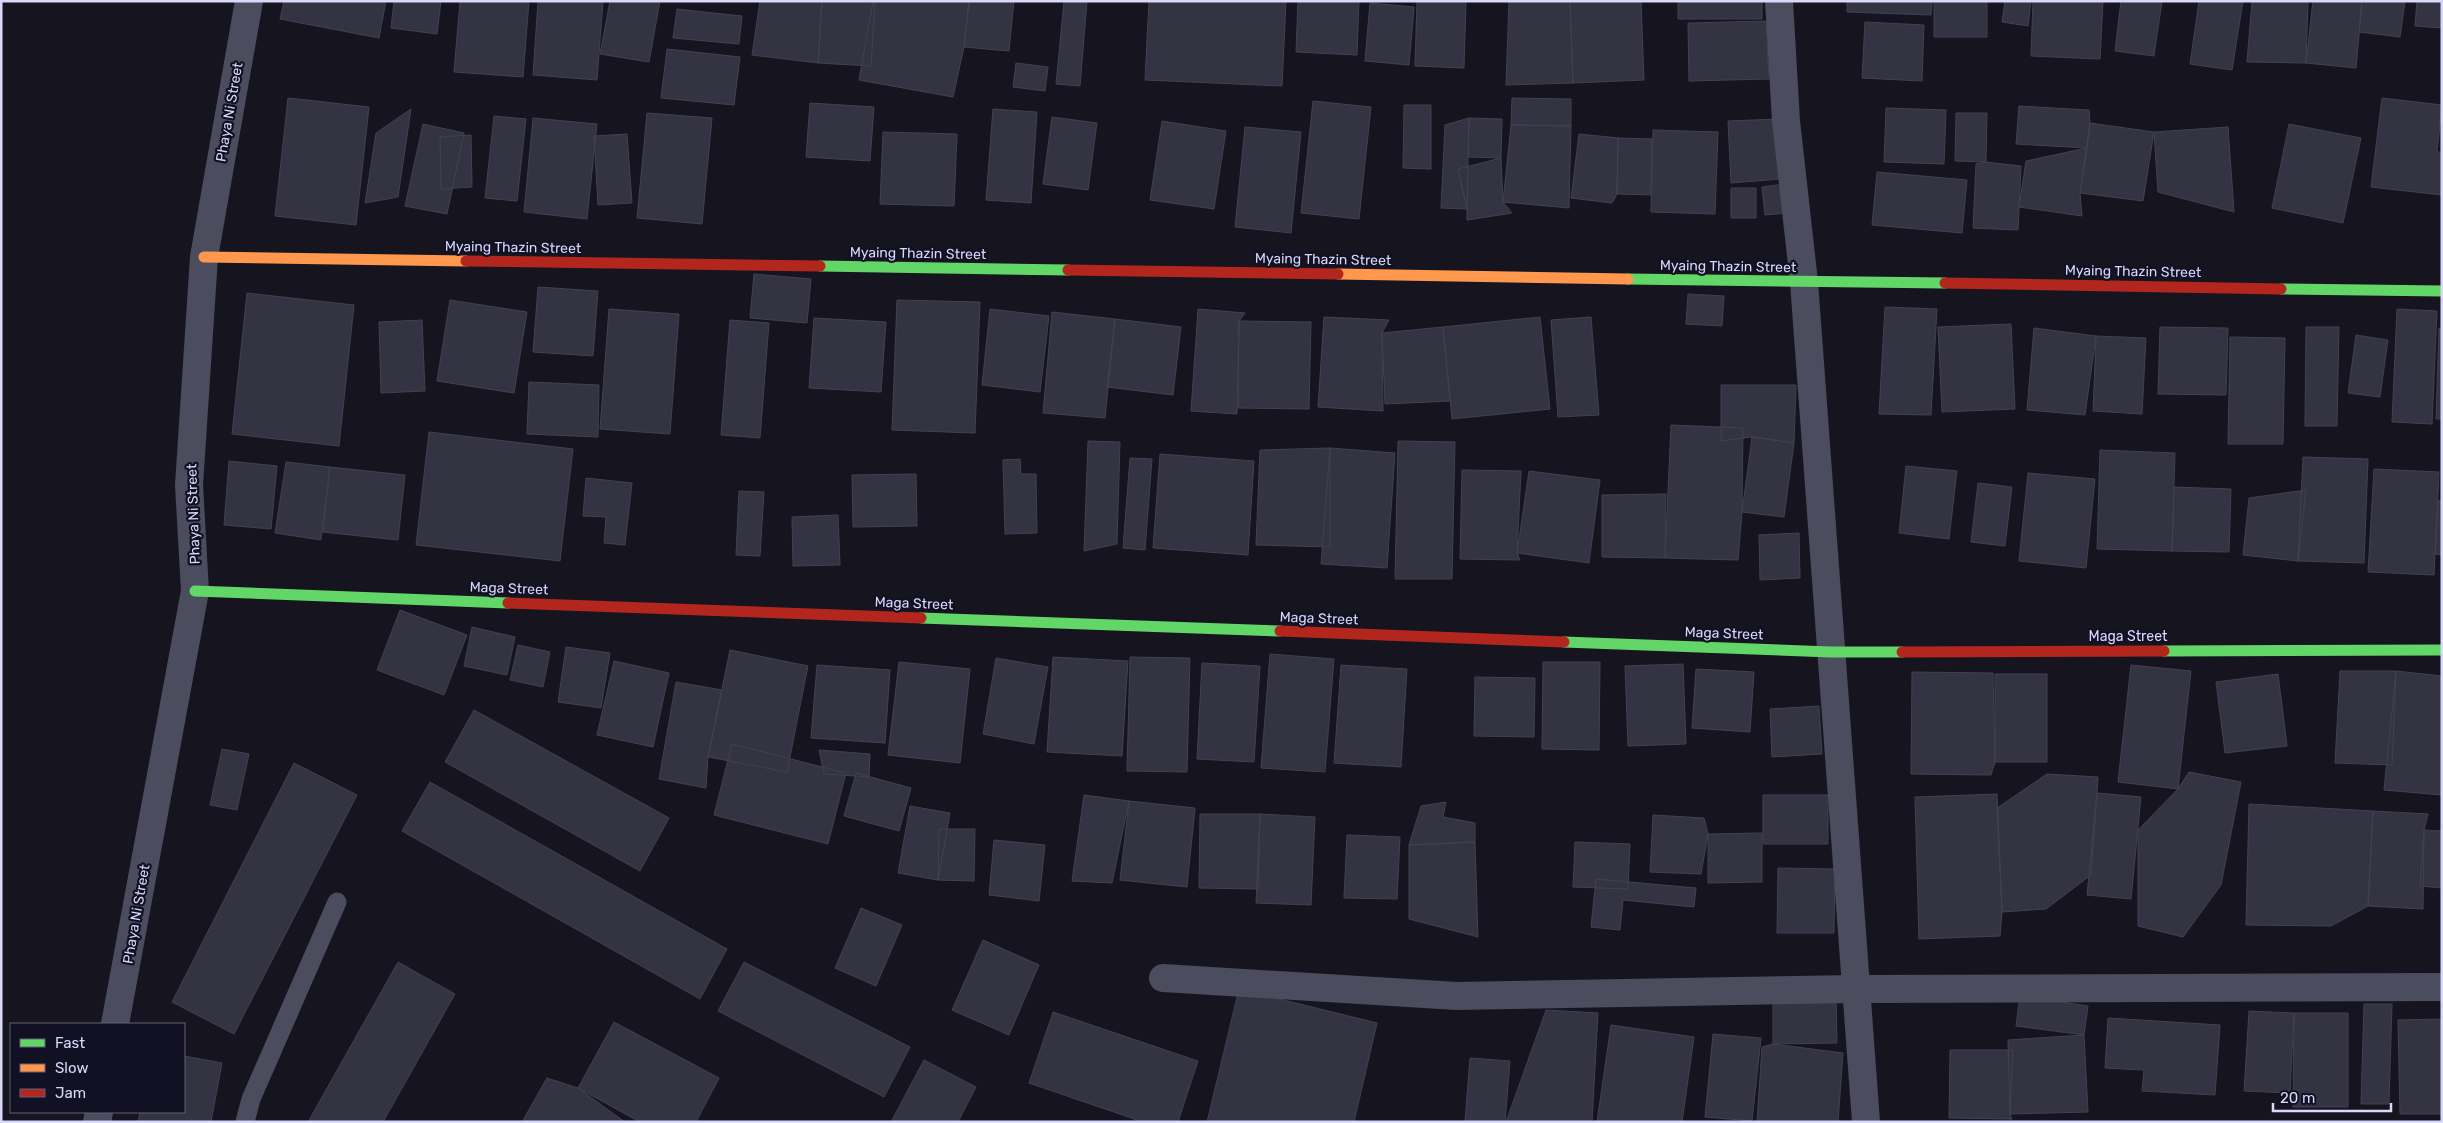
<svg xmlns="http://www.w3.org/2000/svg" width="2443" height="1123" viewBox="0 0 2443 1123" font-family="Rubik,sans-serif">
<rect width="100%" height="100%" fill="#16151f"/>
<!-- building -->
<path fill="#343341" stroke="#424152" d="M284 1H386L379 38 280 19Z
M394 1H441L437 34 391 28Z
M460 1H529L523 77 454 72Z
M538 1H603L597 80 533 75Z
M610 1H660L649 62 600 54Z
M760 1H822L818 63 752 55Z
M822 1H875L871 66 818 63Z
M873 1H969L964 47 953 97 859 80Z
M969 1H1014L1009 51 964 47Z
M1064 1H1087L1080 86 1056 84Z
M1149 1H1286L1282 86 1145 80Z
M1298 1H1359L1357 55 1296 52Z
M1417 1H1466L1464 68 1415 66Z
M1509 1H1570L1573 83 1506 85Z
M1570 1H1641L1644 80 1573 83Z
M1678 1H1762V19H1678Z
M1847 1H1932L1931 15 1847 12Z
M1934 1H1987V37H1934Z
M2005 1H2031L2028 26 2002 22Z
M2033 1H2103L2100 59 2031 56Z
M2121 1H2162L2154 56 2115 51Z
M2199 1H2243L2232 70 2190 64Z
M2252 1H2308L2306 63 2247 62Z
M2313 1H2362L2356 68 2306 63Z
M2362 1H2405L2400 37 2359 32Z
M2417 1H2442V28L2415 26Z
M1370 3 1414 7 1409 65 1365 61Z
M677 9 742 16 739 44 673 38Z
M1766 21 1769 79 1689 81 1688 23Z
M1865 22 1924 25 1922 81 1862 78Z
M667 49 740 57 734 105 661 98Z
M1016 63 1048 67 1045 91 1013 87Z
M288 98 369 107 356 225 275 216Z
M1512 98 1571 99V126L1511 125Z
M2382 98 2442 105 2437 152H2442V195L2371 187Z
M1313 101 1371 107 1359 219 1301 213Z
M810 103 874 107 870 161 806 157Z
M1404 105H1431V169L1403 168Z
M2019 106 2089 110 2090 123 2087 148 2016 144Z
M1886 108 1946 110 1944 164 1884 162Z
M411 109 398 197 365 203 376 133Z
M993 109 1037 112 1031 203 986 200Z
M647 113 712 118 702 224 637 218Z
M1956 113H1987L1986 162 1955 161Z
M494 116 526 119 517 201 485 198Z
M1052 117 1097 123 1088 190 1043 184Z
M533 118 597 124 587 219 524 212Z
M1469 118 1467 209 1441 208 1445 125Z
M1469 118 1502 119 1501 158 1468 157Z
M1778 119 1781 179 1731 183 1728 121Z
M1162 121 1226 131 1214 209 1150 200Z
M2090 123 2154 132 2143 201 2080 193Z
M423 124 464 133 447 214 405 206Z
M2289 124 2361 138 2343 223 2272 208Z
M1511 125 1571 126 1569 208 1503 202Z
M1245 127 1301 132 1291 233 1235 227Z
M2228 127 2234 212 2158 192 2154 132Z
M1653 130 1718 132 1715 214 1651 212Z
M883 132 957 134 954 206 880 204Z
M627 134 632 203 598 205 594 136Z
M1579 134 1618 138 1617 194 1612 203 1571 198Z
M471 135 472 187 441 189 440 137Z
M1618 138 1652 139 1651 195 1617 194Z
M2087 148 2080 193 2082 216 2019 207 2026 161Z
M1501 158 1503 202 1512 213 1467 220V209L1458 169Z
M1986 162 2021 166 2018 230 1973 228 1976 164Z
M1877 172 1967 180 1962 233 1872 225Z
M1785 184 1788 213 1765 215 1762 187Z
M1731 188H1756V218H1731Z
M754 274 811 279 807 323 750 318Z
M538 287 598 291 593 356 533 352Z
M247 293 354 305 339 446 232 434Z
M1688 294 1724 296 1722 326 1686 324Z
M450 300 527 312 514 393 437 381Z
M897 300 980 302 975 433 892 430Z
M1885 307 1937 309 1931 415 1879 414Z
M609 309 679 314 670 434 600 429Z
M990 309 1049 316 1040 392 982 385Z
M1198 309 1245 313 1239 321 1237 414 1191 411Z
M2397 309 2437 311 2432 424 2392 422Z
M1052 312 1115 319 1105 418 1043 413Z
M1324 317 1389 320 1382 333 1383 411 1318 407Z
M1540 317 1550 409 1452 419 1443 327Z
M1591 317 1599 415 1558 417 1551 320Z
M814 318 886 322 881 392 809 388Z
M1115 319 1181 327 1173 395 1107 387Z
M422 320 425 391 381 393 379 322Z
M730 320 769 323 760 438 721 435Z
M1239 321 1311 322 1309 409 1238 408Z
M2011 324 2015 409 1942 412 1938 327Z
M1443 327 1450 401 1385 404 1382 333Z
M2160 327 2228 328 2226 395 2158 394Z
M2306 327H2339L2337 426H2305Z
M2034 328 2096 336 2085 415 2027 410Z
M2439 328 2442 329V419H2436Z
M2356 335 2388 340 2380 397 2348 393Z
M2096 336 2146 338 2142 414 2093 411Z
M2230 337 2285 338 2283 444H2228Z
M529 382 599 385 598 437 527 434Z
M1721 385H1796L1794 443 1752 437 1721 441Z
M1671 425 1743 428 1742 512 1738 560 1665 558Z
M429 432 573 449 560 561 416 545Z
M1752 437 1794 443 1784 517 1742 512Z
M1088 441 1120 442 1117 544 1084 551Z
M1398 441 1455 442 1452 579H1395Z
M1330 448V547L1256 545 1260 450Z
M1330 448 1395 453 1387 568 1321 564Z
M2100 450 2175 453 2172 551 2097 549Z
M1160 454 1254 461 1248 555 1153 548Z
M2303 457 2368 459 2364 563 2298 561Z
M1130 458 1152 459 1145 550 1123 548Z
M1020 459 1021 474H1036L1037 533 1005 534 1003 460Z
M229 461 277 466 271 529 224 525Z
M286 462 330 467 321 540 275 533Z
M1906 466 1957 471 1949 539 1899 533Z
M330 467 405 475 398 540 323 532Z
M2374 469 2439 472 2434 575 2368 572Z
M1462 470 1521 471 1517 553 1520 560 1460 559Z
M1529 471 1600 480 1589 563 1517 553Z
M2028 473 2095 479 2086 568 2019 561Z
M916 474 917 526 853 527 852 475Z
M586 478 632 483 625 545 604 543 606 517 583 516Z
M1978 483 2012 487 2005 546 1971 542Z
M2174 487 2231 489 2229 552 2172 551Z
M2306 490 2298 561 2243 555 2249 498Z
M739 491 764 492 760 556 736 555Z
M1666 494 1665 558 1602 557V495Z
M2442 500V555L2435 554 2438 501Z
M838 515 840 565 793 566 792 517Z
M1799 533 1800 578 1760 580 1759 535Z
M400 610 467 635 444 695 377 670Z
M472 627 515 637 507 675 464 666Z
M518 645 550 652 543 687 510 680Z
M566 647 610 653 601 708 558 702Z
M730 650 808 666 787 772 708 757Z
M1270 654 1334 659 1325 772 1261 768Z
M1053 657 1128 661 1122 756 1047 752Z
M1130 657 1190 658 1187 772 1127 771Z
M996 658 1048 667 1034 744 983 734Z
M614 661 669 673 653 747 597 735Z
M899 662 970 669 960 763 888 755Z
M1543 662H1600L1599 750 1542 749Z
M1202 663 1260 666 1254 762 1197 759Z
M1683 664 1686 744 1628 746 1625 666Z
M817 665 890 670 885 743 811 738Z
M1341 665 1407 669 1401 767 1334 763Z
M2131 665 2191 671 2178 789 2118 782Z
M1696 669 1754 672 1750 732 1692 728Z
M2340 671H2396L2392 765 2335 763Z
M2396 671 2442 676V795L2384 790Z
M1912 672 1993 673 1995 762 1991 775 1911 774Z
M1995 674H2047V762H1995Z
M2278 674 2287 746 2225 753 2216 682Z
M1475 677 1535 678 1534 737 1474 736Z
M676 682 722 690 708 757 706 788 659 779Z
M1819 706 1822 754 1772 757 1770 709Z
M474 710 669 818 640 871 445 762Z
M732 744 846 773 828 844 714 815Z
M222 749 249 754 237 810 210 805Z
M819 750 870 754 869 777 824 774Z
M294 763 357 795 234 1034 172 1002Z
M2189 772 2241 782 2221 885 2183 937 2138 926V830L2178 789Z
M856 773 911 788 899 831 844 816Z
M2047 774 2098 777 2091 875 2046 909 2002 912 1997 808Z
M430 782 727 949 700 999 402 831Z
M2097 793 2141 797 2131 899 2087 895Z
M1997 794 2002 912 2000 936 1919 939 1915 797Z
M1084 795 1129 801 1112 883 1072 881Z
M1763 795H1828V844H1763Z
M1129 801 1195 808 1187 887 1120 880Z
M1446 802 1443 817 1475 823V842L1409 845 1421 806Z
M2249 804 2373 811 2368 906 2331 926 2246 925Z
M910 806 950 813 938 880 898 873Z
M2373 811 2428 814 2424 830 2423 909 2368 906Z
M1200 814H1260L1258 889 1199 888Z
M1260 814 1315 817 1311 905 1256 903Z
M1653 815 1704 818 1708 834 1701 874 1650 872Z
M939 829H975L974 881 938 880Z
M2424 830 2442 831V888L2420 886Z
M1762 833V882L1708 883V834Z
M1347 835 1400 837 1397 899 1344 898Z
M994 840 1045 845 1039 901 989 895Z
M1475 842 1478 937 1409 919V845Z
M1575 842 1630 844 1628 889 1573 887Z
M1778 868 1835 869 1834 933H1777Z
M1596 879 1696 888 1694 907 1623 900 1620 930 1591 927Z
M861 908 902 925 876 986 835 968Z
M983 940 1039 965 1009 1035 952 1010Z
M398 962 455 994 383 1122H308Z
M744 962 910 1047 884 1097 718 1011Z
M1239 989 1377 1023 1354 1122H1207Z
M1836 996 1837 1043 1773 1044V998Z
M2020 996 2088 1006 2084 1035 2016 1026Z
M2364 1004H2392L2389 1104H2361Z
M1546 1010 1598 1013 1592 1122H1506Z
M2249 1011 2294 1013 2290 1093 2244 1091Z
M1053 1012 1198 1061 1178 1122H1143L1029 1083Z
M2294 1013H2348V1107H2293Z
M2108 1018 2220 1025 2215 1095 2142 1091 2144 1070 2105 1068Z
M2442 1019V1114H2400L2398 1020Z
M614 1022 719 1078 696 1122H640L578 1088Z
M1611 1025 1694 1037 1682 1122H1597Z
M1713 1034 1761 1038 1752 1121 1705 1117Z
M2084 1035 2088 1112 2010 1114 2008 1040Z
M1773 1044 1843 1053 1838 1122H1757L1762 1047Z
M1950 1050H2013L2010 1114 2012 1119 1949 1118Z
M184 1056 222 1063 211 1122H138L140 1112H184Z
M1470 1058 1510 1061 1505 1122 1465 1121Z
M924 1060 976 1087 958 1122H891Z
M547 1078 578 1088 625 1122H522Z"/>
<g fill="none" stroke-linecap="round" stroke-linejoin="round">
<!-- lane -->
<path stroke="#4b4c5e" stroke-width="19" d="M245 1122 251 1099 337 902"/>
<!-- street -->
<path stroke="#4b4c5e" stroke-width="28" d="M1779 1 1786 121 1804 282 1866 1122
M1163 978 1457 996 1856 989 2442 987
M115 1024 195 591 189 485 204 257 249 1
M97 1122 99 1112"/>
<!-- fast -->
<path stroke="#63d668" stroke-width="11" d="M820 266 1068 270
M1628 279 1945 283
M2281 289 2442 291
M195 591 508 603
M921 618 1280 631
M1564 642 1831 652H1902
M2164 651 2442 650"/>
<!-- slow -->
<path stroke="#ff974d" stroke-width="11" d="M204 257 466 261
M1338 274 1628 279"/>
<!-- jam -->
<path stroke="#b3261e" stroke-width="11" d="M466 261 820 266
M1068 270 1338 274
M1945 283 2281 289
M508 603 921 618
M1280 631 1564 642
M1902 652 2164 651"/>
</g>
<g text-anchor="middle" stroke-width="4.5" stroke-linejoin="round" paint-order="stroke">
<!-- street labels -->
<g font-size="14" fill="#d7d8fa" stroke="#121123">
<text transform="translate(229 112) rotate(-80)" y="5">Phaya Ni Street</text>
<text transform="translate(513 247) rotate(1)" y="5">Myaing Thazin Street</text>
<text transform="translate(918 253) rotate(1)" y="5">Myaing Thazin Street</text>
<text transform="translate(1323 259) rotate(1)" y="5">Myaing Thazin Street</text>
<text transform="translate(1728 266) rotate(1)" y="5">Myaing Thazin Street</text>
<text transform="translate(2133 271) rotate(1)" y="5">Myaing Thazin Street</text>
<text transform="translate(193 514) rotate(-92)" y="5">Phaya Ni Street</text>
<text transform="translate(509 588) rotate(2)" y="5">Maga Street</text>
<text transform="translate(914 603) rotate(2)" y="5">Maga Street</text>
<text transform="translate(1319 618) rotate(2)" y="5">Maga Street</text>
<text transform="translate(1724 633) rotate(2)" y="5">Maga Street</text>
<text x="2128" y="641">Maga Street</text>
<text transform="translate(136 914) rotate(-80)" y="5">Phaya Ni Street</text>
</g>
</g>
<!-- border -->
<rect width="2443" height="1123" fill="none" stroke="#d7d8fa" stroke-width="5"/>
<!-- legend -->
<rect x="10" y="1023" width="175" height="90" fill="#121123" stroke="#616179"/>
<rect x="20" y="1039" width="25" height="8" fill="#63d668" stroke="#616179"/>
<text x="55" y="1048" font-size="15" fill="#d7d8fa">Fast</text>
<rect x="20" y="1064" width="25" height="8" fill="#ff974d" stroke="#616179"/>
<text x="55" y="1073" font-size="15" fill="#d7d8fa">Slow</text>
<rect x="20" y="1089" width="25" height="8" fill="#b3261e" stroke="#616179"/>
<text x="55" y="1098" font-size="15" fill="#d7d8fa">Jam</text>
<!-- scale -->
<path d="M2273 1103v8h118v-8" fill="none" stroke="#d7d8fa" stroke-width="2.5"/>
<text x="2280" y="1103" font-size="15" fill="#d7d8fa" stroke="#121123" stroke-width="4" paint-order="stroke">20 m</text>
</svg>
